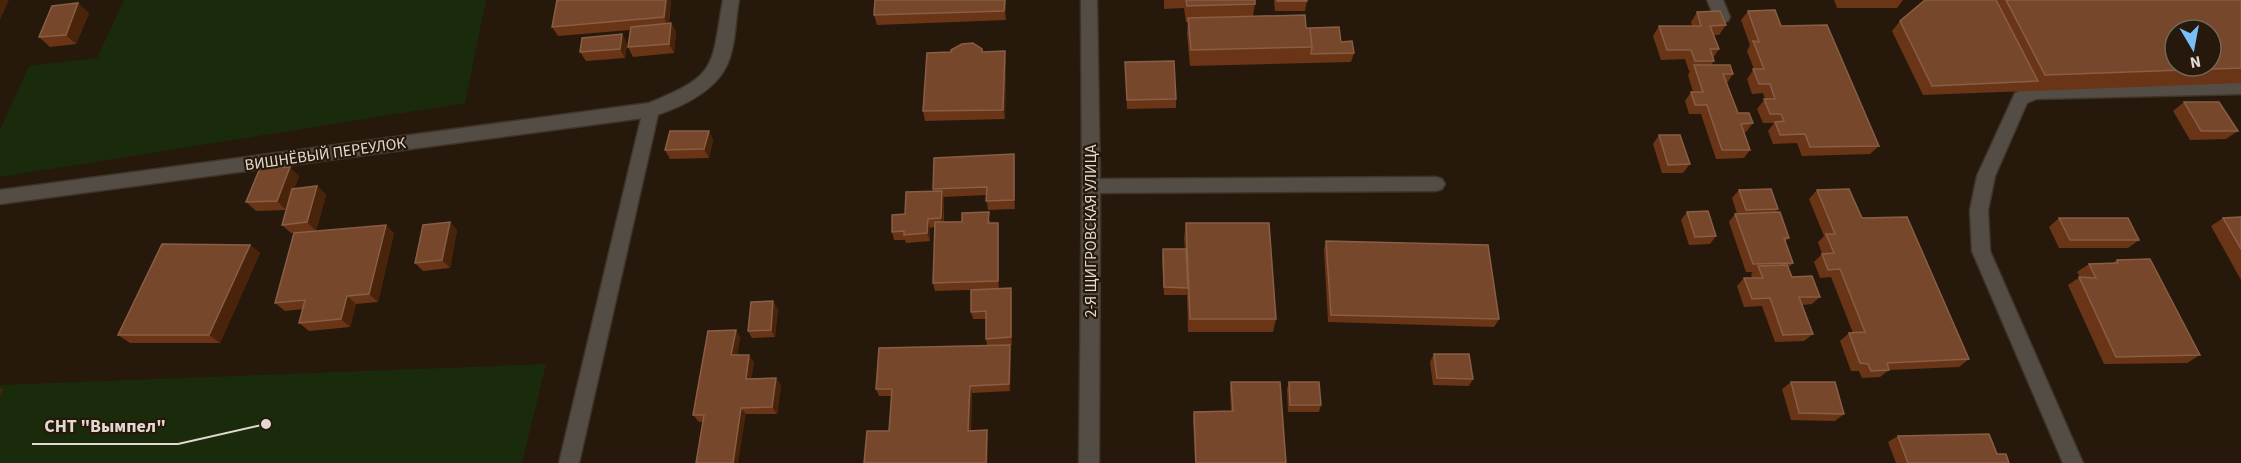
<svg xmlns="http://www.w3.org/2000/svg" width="2241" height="463" viewBox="0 0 2241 463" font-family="'Source Sans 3',sans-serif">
<rect width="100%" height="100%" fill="#26190b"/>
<!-- green -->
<path fill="#1a2b0c" d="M124 0H486L465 103 0 177V130L29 66 97 58Z
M546 364 522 463H0V385Z"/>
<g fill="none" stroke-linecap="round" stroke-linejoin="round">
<defs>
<path id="service" d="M1707 0H1723L1730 17 1728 21 1722 23 1716 21Z
M2241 80V94L2036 99 2027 103 1995 176 1988 210 1990 251 1987 257 1981 259 1975 257 1972 251 1970 210 1977 176 2015 93 2034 85Z
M651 103 657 105 659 110 579 463H559L643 110 645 105Z
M1436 177 1442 179 1445 184 1442 189 1436 191 1091 193 1085 191 1082 186 1085 181 1091 179Z"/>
<path id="minor" d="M723 0H739C735 21 736 45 727 65 714 93 679 108 651 117L0 204V190L649 103C718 75 711 68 723 0Z
M1081 0H1097L1100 186 1099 463H1079L1082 186Z
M1981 243 1987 245 1990 251 2083 463H2063L1972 251 1975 245Z"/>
</defs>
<!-- service casing -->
<use href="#service" stroke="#403427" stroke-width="3"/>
<!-- minor casing -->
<use href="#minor" stroke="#403427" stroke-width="3"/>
<!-- service -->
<use href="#service" fill="#534d46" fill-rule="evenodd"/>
<!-- minor -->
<use href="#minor" fill="#534d46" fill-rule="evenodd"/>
</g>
<!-- wall -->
<path fill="#6a3517" d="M671 0 669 23H671L676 32 674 53 633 57 628 47 630 30 558 36 552 27Z
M875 0H1006V20L877 25 874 15Z
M1164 0H1255V4L1253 16 1306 28 1341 42 1354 53 1351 62 1190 66 1187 34 1188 22H1186L1184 8 1164 9Z
M1274 0H1307L1305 11H1275Z
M1834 0H1903L1897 8H1837Z
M1925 0H2241V83L1923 95 1892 31 1900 21Z
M1748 11 1781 26 1879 146 1870 154 1802 156 1797 143 1773 144 1768 131 1774 123H1763L1757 109 1765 99 1763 93 1752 94 1747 79 1754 69 1747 51 1750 45 1741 20Z
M1697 12 1726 25 1719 35H1714L1719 49 1713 58 1714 61 1711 65 1733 74 1727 83 1738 113 1753 123 1746 132H1744L1750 150 1744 158 1716 159 1701 114H1689L1685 101 1691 92H1693L1688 75 1690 71H1689L1685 59 1661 60 1653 36 1659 26H1692L1691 22Z
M89 13 76 44 50 47 39 37Z
M622 34 627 44 625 58 586 61 580 52Z
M983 52 1006 60 1005 119 925 121 923 111Z
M1125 62 1176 99V108L1127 109Z
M2184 102 2238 131 2226 139 2190 140 2173 111Z
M709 131 713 140 709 158 670 159 665 150Z
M1659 135 1690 164 1683 173H1662L1653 144Z
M1015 163V209L988 210 986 195 944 197V222L990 220V223H998L999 231V289L935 291 933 283 935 227 930 228V241L906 243 905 240H894L892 232 905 214 933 191V189Z
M299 176 294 189 317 186 326 195 316 231 291 233 282 225 286 210 256 211 246 202Z
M1739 190 1778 209 1776 212 1789 238 1785 242 1793 263 1788 268 1792 277 1820 297 1812 304 1802 305 1813 334 1804 341 1775 342 1762 306 1744 307 1737 286 1744 278H1752L1751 274 1753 272H1746L1729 222 1735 214H1737L1732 198Z
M1817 190 1862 218 1969 359 1959 367 1889 370 1880 377 1862 378 1859 371H1851L1840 341 1849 333H1853L1831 277 1820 278 1814 262 1822 254 1818 242 1824 236 1809 199Z
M1687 212 1716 236 1710 244 1689 245 1681 220Z
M2241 217V280L2211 226 2223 218Z
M2059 218 2139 240 2128 248H2059L2049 227Z
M450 222 457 230 450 268 423 271 415 263Z
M1186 223 1276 319 1273 332H1188L1187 295H1164L1162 258 1163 249H1185L1184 238Z
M394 233 378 302 356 304 350 327 309 331 299 323 303 309 285 311 275 303Z
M1326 241 1499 319 1494 327 1328 322 1324 249Z
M250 245 260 253 220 343H130L118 335Z
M2117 260 2200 355 2187 363 2104 364 2068 285 2080 277 2077 272 2089 264 2112 263Z
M1012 296V345H1010L1011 352 1010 391 972 393 971 431 987 430 988 437V463H864L889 431 892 396H879L876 389 987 345 986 339V319H973L971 312Z
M778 309 775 337 752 338 748 331Z
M736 330 740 338 737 355 754 362 751 378 781 385 777 414H746L699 422 693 415Z
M1434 354 1473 379 1469 386 1433 385 1430 362Z
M1231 382 1286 463H1195L1193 419 1194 412 1231 411 1230 389Z
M1289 382 1321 405 1319 412H1288L1287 389Z
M1791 382 1844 414 1835 421 1791 420 1782 389Z
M1898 436 1997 454 2009 463H1896L1888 442Z"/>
<!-- shaded-wall -->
<path fill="#49230a" d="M0 0H9L0 20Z
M666 0H671L668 27 664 17Z
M1005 0H1006V20L1004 11Z
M78 3 89 13 76 44 66 35Z
M671 23 676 32 674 53 669 44Z
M622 34 627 44 625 58 620 49Z
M1005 51 1006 60 1005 119 1003 110Z
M709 131 713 140 709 158 704 149Z
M1014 154 1015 163V209L1014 200Z
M290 167 299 176 286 210 277 201Z
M317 186 326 195 316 231 307 222Z
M942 191 944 199 943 227 941 218Z
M928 219 930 228V241L927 233Z
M450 222 457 230 450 268 442 260Z
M998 223 999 231V289L998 281Z
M386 225 394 233 378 302 369 294Z
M250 245 260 253 220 343 209 335Z
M1011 288 1012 296V345L1011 337Z
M347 296 356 304 350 327 341 319Z
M773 301 778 309 775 337 771 330Z
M736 330 740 338 736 362 731 355Z
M1010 345 1011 352 1010 391 1009 384Z
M749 355 754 362 750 386 746 379Z
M776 378 781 385 777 414 772 407Z
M970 386 972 393 970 437 968 431Z
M0 388 4 389 0 396Z
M741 408 746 414 738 463H733Z
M987 430 988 437V463H986Z"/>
<!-- building -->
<path fill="#77472b" stroke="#885e45" stroke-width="1.5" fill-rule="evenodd" d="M557 0H666L664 17 552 27Z
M875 0H1005L1004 11 874 15Z
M1186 0H1255V4L1187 6Z
M1277 0H1307V1H1277Z
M1925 0H1996L2038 81 1932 86 1900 21Z
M2006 0H2241V68L2045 75ZM2175 30H2211V66H2175Z
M78 3 66 35 39 37 52 6Z
M1775 10 1781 26 1827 25 1879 146 1810 147 1805 134 1780 135 1775 122 1784 121 1781 114H1770L1764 99H1775L1770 84H1759L1753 69H1764L1753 41 1759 42 1748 11Z
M1720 11 1726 25 1710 26 1719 49H1710L1714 61H1695L1691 50H1667L1659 26H1701L1697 12Z
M1305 15 1306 28H1310L1312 47 1191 50 1188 18Z
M671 23 669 44 628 47 631 27Z
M1339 27 1341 42 1352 41 1354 53 1311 54 1312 47 1310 28Z
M622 34 620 49 580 52 582 38Z
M973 43 982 49V52L1005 51 1003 110 923 111 927 53 951 52V50L962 44Z
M1174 61 1176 99 1127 100 1125 62Z
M1694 65H1730L1733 74H1723L1738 113H1749L1753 123 1741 124 1750 150H1722L1707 105H1695L1691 92H1703Z
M2184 102H2219L2238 131H2201Z
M670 131H709L704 149 665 150Z
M1659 135H1680L1690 164 1668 165Z
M1014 154V200L986 201 987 187 933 189 934 158Z
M290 167 277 201 246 202 260 168Z
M317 186 307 222 282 225 292 189Z
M1771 189 1778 209 1746 210 1739 190Z
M1849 189 1862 218 1907 217 1969 359 1887 363 1889 370 1871 371 1868 364 1860 363 1849 333 1865 332 1840 269 1828 270 1822 254 1834 253 1826 234H1835L1817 190Z
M942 191 941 218 928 219 927 233 904 235V231L892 232V215L905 214 906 192Z
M1708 211 1716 236 1695 237 1687 212Z
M989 212 988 223H998V281L933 283 935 222H962V213Z
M1780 212 1789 238H1784L1793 263 1753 264 1735 214Z
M2241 217V249L2223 218Z
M2059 218H2128L2139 240H2070Z
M450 222 442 260 415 263 423 225Z
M1186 223H1269L1276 319H1190Z
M386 225 369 294 347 296 341 319 299 323 305 300 275 303 294 233Z
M1326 241 1488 245 1499 319 1331 315Z
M162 244 250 245 209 335H118Z
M1163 249H1186L1188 288 1164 287Z
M2150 259 2200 355 2116 357 2079 277 2096 278 2089 264 2118 263 2117 260Z
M1787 265 1792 277 1812 276 1820 297H1799L1813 334 1783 335 1770 298 1752 299 1744 278H1763L1758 266Z
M1011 288V337L986 339V311L971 312V290Z
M773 301 771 330 748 331 751 302Z
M736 330 731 355H749L746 379 776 378 772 407 741 408 733 463H696L704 415H693L708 331Z
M1010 345 1009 384 970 386 968 431 987 430 986 463H864L867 431H889L892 389H876L879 348Z
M1434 354H1469L1473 379 1437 378Z
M1231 382H1280L1286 463H1196L1194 412 1233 411Z
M1289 382H1319L1321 405H1290Z
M1791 382H1835L1844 414 1799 413Z
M1989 434 1997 454H2006L2009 463H1908L1898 436Z"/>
<g text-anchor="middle" stroke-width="4.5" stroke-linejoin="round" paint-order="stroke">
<!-- street labels -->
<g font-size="16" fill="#e2d9d0" stroke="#26190b">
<text transform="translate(325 153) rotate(-8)" y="6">ВИШНЁВЫЙ ПЕРЕУЛОК</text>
<text transform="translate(1090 231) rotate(-90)" y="6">2-Я ЩИГРОВСКАЯ УЛИЦА</text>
</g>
</g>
<!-- callouts -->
<path fill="none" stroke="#e2d9d0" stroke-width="2" d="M266 424L178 444H32"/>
<circle fill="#e2d9d0" stroke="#26190b" stroke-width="2" cx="266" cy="424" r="6"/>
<g font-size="18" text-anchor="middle" font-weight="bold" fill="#e2d9d0" stroke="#26190b" stroke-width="4.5" stroke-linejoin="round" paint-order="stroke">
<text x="105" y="432">СНТ "Вымпел"</text>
</g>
<!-- north arrow -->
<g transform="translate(2193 48) rotate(170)"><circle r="28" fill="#26190b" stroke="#71665a" stroke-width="1.5"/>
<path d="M0-4.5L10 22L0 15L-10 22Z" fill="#78bff7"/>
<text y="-9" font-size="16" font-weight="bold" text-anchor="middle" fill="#e2d9d0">N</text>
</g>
</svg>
